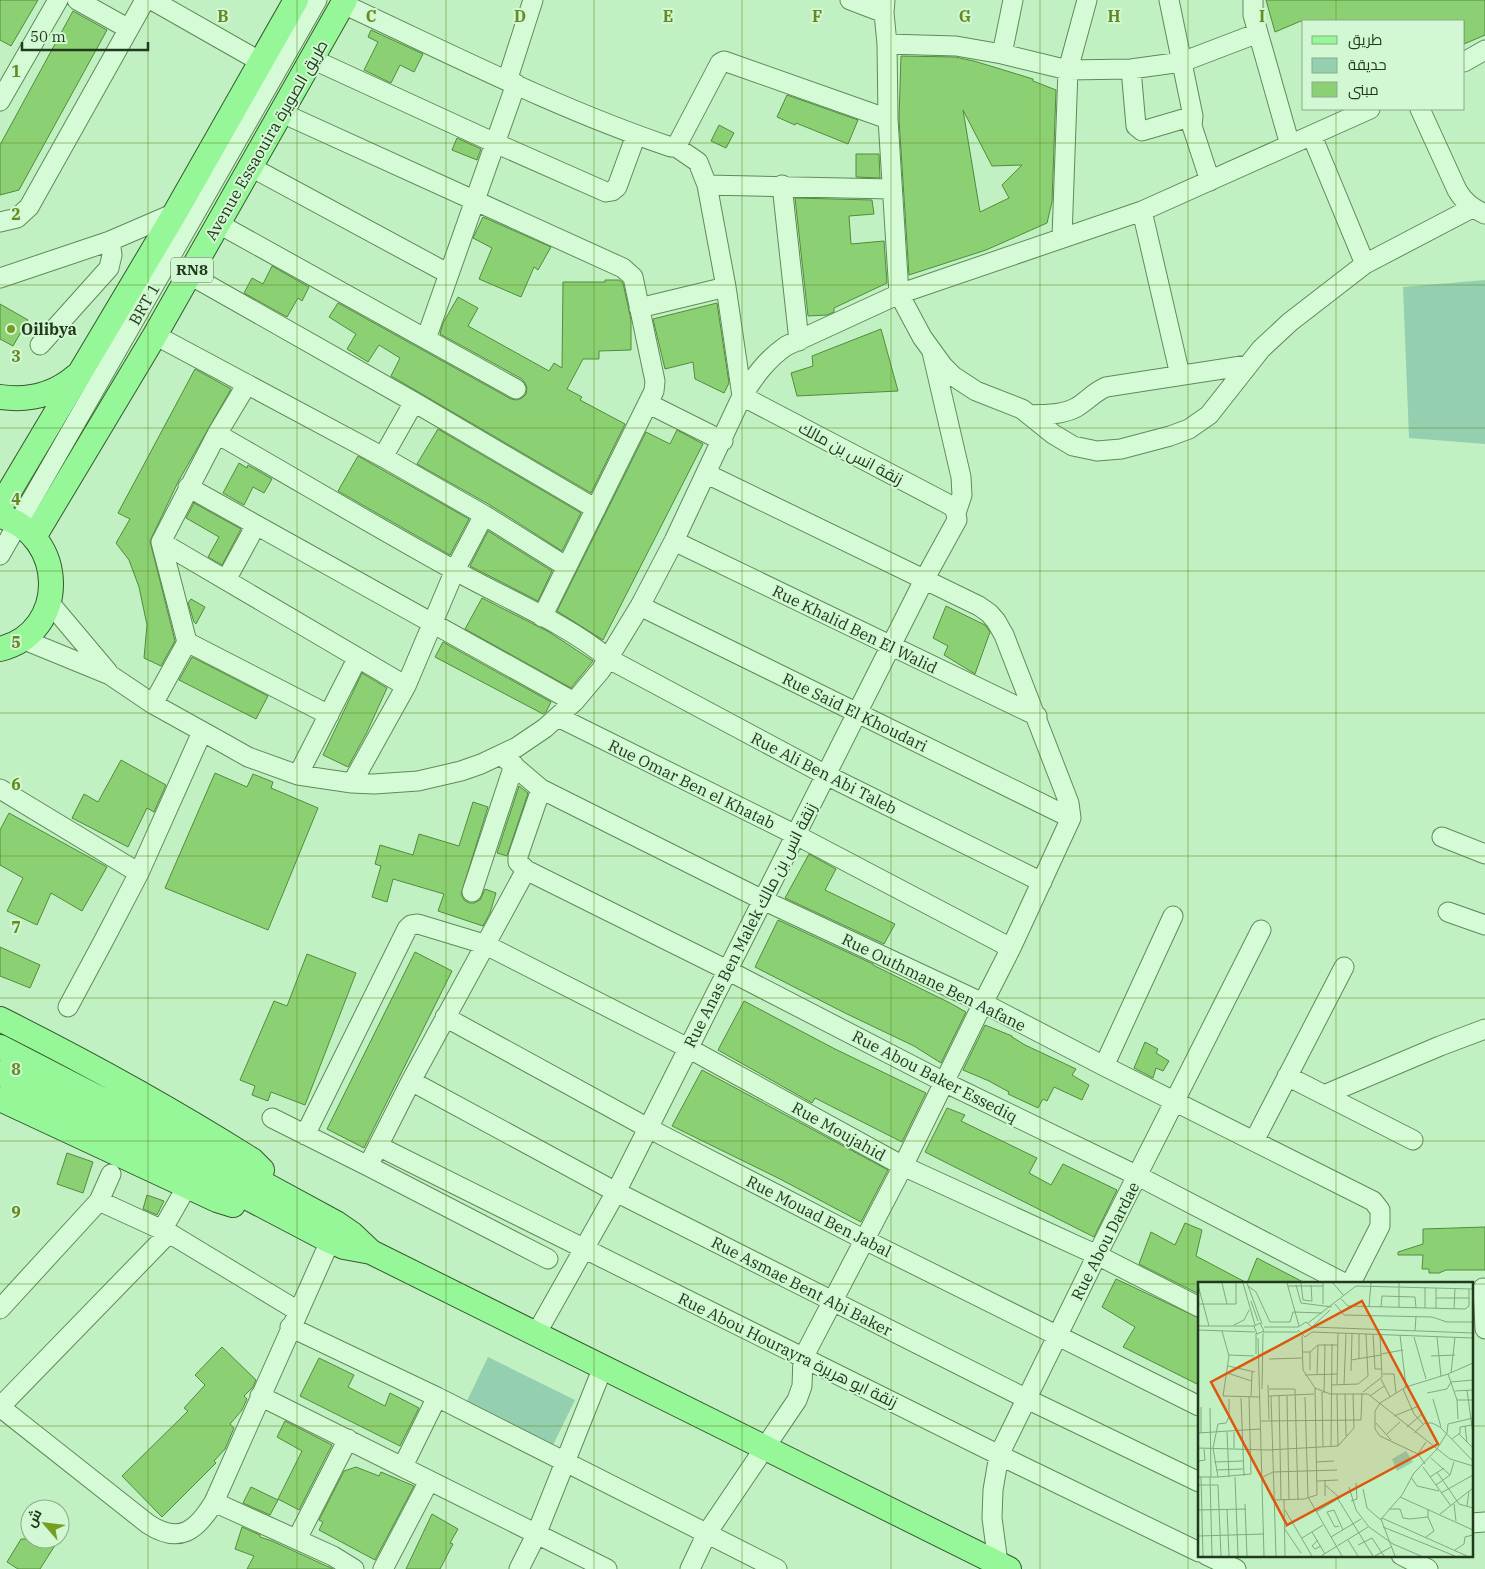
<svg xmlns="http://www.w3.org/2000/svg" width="1485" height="1569" viewBox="0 0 1485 1569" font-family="'IBM Plex Serif',Cairo,serif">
<rect width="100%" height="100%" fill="#c1f1c3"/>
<!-- green -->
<path fill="#94d0af" d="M1485 280V444L1409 438 1403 287Z
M488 1357 575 1400 552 1447 466 1403Z"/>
<!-- building -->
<path fill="#8bd174" stroke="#518c3b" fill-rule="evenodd" d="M0 0H38L11 46 0 40Z
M1266 0H1485V35L1464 44V21H1301L1275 32Z
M73 11 107 30 19 190 0 195V145Z
M371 30 423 54 414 72 400 65 391 83 364 70 378 42 368 37Z
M901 56 955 57 974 61 1033 79V81L1056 90 1052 202 1047 223 986 250 909 275 899 119ZM963 110 992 166 1022 165 1002 185 1009 198 980 212Z
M787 95 858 120 848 144 796 123 795 125 777 117Z
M719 125 734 133 726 148 711 141Z
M457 138 481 149 477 160 452 150Z
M856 154H879L880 178 856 177Z
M795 198 872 200 874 214 849 216 851 244 884 241 887 283 834 308V312L827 315 808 316Z
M483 217 551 247 538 270 534 267 521 297 479 279 492 248 473 238Z
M272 266 309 287 302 301 298 298 287 317 244 293 252 278 263 284Z
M605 280H619L623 283 631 320V350L599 351V359H583L567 389 582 397 580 400 625 424 591 493 391 376 400 358 379 345 368 362 347 349 356 334 329 317 338 303 511 399 517 400 522 398 526 394 527 388 525 383 522 379 440 334 443 323 458 297 478 308 468 326 549 371 554 363 562 368 563 282H605Z
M717 303 729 383 724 393 695 379 693 362 665 369 653 319Z
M0 304 28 320 13 346 0 339Z
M881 329 898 391 797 396 791 373 813 366 812 356Z
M195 369 231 389 178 482 150 541 175 641 161 666 144 658 147 625 139 587 129 560 116 543 130 519 118 513Z
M438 429 581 513 562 551 490 505 417 464Z
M677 430 703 444 603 640 557 611 646 432 670 444Z
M358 456 469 519 450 555 338 491Z
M239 463 247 468 248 465 272 479 264 493 253 487 244 505 223 493Z
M194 503 241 529 222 565 208 557 219 537 186 518Z
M488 531 552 571 538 601 470 566Z
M482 598 549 632 593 661 571 688 465 629Z
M191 599 205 607 196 624 194 622 188 603Z
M946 606 985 625 990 632 975 674 944 655 948 646 933 638Z
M443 642 551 702 546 712 543 714 435 657Z
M192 657 268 696 256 719 179 680Z
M362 673 387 688 367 732 348 767 323 755Z
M121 760 166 785 154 812 147 808 128 847 72 818 84 794 98 802Z
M215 773 247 787 253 774 273 782 271 788 318 808 268 930 165 888Z
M519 786 528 793 507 856 497 853Z
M473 802 488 807 461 894 464 900 469 903H474L480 900 485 889 496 893 490 913 483 926 438 911 444 894 393 879 387 902 372 897 381 866 375 864 380 845 413 855 419 834 459 846Z
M9 813 107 867 82 911 51 893 37 925 7 911 23 878 0 865V830Z
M809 854 836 869 825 890 895 924 884 944 785 898Z
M778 920 873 964V965L950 1003 966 1012 941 1063 914 1046 845 1013 755 967Z
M0 947 40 965 30 988 0 976Z
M415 952 452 971 364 1148 327 1129Z
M307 954 356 973 305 1105 271 1092 268 1101 252 1095 255 1086 240 1080 274 1001 287 1006Z
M744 1001 835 1049 926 1093 902 1142 815 1098 812 1103 718 1050Z
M985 1025 1012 1036V1037L1025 1045 1076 1069 1072 1075 1089 1085 1082 1100 1054 1087 1047 1101 1043 1099 1038 1108 1008 1094 1009 1092 989 1081 963 1070Z
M1145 1042 1158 1049 1156 1053 1169 1061 1163 1071 1156 1068 1153 1078 1134 1068Z
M702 1070 888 1170 861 1222 780 1179 672 1126Z
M947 1108 965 1115 961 1121 1037 1158 1029 1173 1051 1185 1063 1164 1117 1190 1094 1237 925 1152Z
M67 1153 93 1162 83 1193 57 1184Z
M147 1195 164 1201 157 1215 143 1209Z
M1185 1223 1202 1230 1196 1256 1247 1283 1257 1258 1305 1283H1199V1294L1139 1264 1151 1232 1175 1245Z
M1485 1227V1270H1446L1439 1273H1429V1269H1422L1423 1255H1398V1252L1423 1244V1229Z
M1116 1279 1199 1318V1385L1123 1347 1135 1327 1102 1307Z
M222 1347 256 1380 253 1387 244 1396 247 1399 242 1410 230 1424 234 1428 225 1449 214 1461 216 1463 162 1517 122 1476 188 1411 184 1408 205 1385 195 1375Z
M319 1358 354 1375 348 1387 385 1406 390 1393 419 1408 400 1446 300 1396Z
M285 1421 332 1445 299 1510 278 1499 302 1451 277 1437Z
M356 1467 379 1476 381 1472 414 1486 375 1560 319 1530 323 1522 319 1520 344 1471Z
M251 1487 278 1500 270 1515 243 1503Z
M432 1514 458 1529 450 1543 453 1544 440 1569H406Z
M242 1527 260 1535V1537L272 1541 333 1569H247L254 1556 235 1549Z
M21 1539H59L40 1569H18L7 1562Z"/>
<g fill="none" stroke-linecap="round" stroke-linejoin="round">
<defs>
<path id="minor" d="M77 0 129 29
M152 0 261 62
M850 0 884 13
M885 0 884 13 887 44 888 119 899 294 922 337 943 366 953 376 976 391 1022 409 1053 434 1073 446 1097 451 1121 449 1170 436 1189 429 1209 415 1261 349 1290 322 1365 264 1472 208
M1169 0 1193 116 1192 126 1210 181
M1253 0V15L1290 145
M343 4C451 54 558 109 671 147H676L698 162 707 185 726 287 742 396
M887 44 956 46 1002 54 1068 70 1131 69 1182 62 1258 33
M1002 54 1013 0
M312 59 495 143 606 192 612 191 617 187 636 135
M1464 62 1485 50
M1131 69 1136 126 1142 131 1193 116
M507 81 533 0
M0 101 58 0
M1420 109 1457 190C1464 202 1472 208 1485 214
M282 113 623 268 633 277 655 381 654 391 542 617
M1312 136 1365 264
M676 147 720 63 724 61 888 119
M251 167 449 274
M707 185 891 189
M782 185 799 341
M1142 211 1180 375
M0 222 17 218 29 207 145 0
M219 224 516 389
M1062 237 1068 70 1087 0
M190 275 414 402 596 509
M0 278 110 241 175 213
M639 308 726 287
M155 335 383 457 484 515 567 567
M426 339 516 84
M40 345 109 268 112 255 110 241
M742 396 946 503 953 507 956 513
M649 404 723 441
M1031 415C1046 414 1063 415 1077 407 1087 401 1094 392 1106 387L1248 365
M217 434C296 479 374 526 454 570 504 598 566 623 609 659L826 775 1042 882
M383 457 414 402
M188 487 574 702
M674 541 1037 716
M161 542 406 686
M0 555 317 0
M226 580 256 525
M49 602 108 672
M640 606 1071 818
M22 639 110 675 153 704 225 744 248 757 298 775 352 783 374 784 418 781 461 771 481 764 517 747 545 728 574 702 601 670 640 606 674 541 742 396C755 376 766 360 786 346L899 294 1142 211 1370 109
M187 642 329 715
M153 704 187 642 161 542 217 434 247 384
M558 717 796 835 1011 948
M501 755 541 789 763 900 983 1003 1104 1066 1373 1201 1380 1210V1226L1351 1283
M298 775 357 659
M352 783 406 686 455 570 484 515
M0 789 139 873
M541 789 518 856V862L526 870 727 970 944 1082 1138 1176 1344 1283
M1442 837 1485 854
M472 892 514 765
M1448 912 1485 925
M68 1007 104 940 139 873 202 732
M445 1017 648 1128 865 1240 1199 1406
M1104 1066 1173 916
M1287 1076 1413 1140
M411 1081 616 1192 1027 1399 1199 1482
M1324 1095 1440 1046 1485 1029
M272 1118 368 1166 548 1259
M305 1135 407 929 411 925 418 924 484 944 688 1048 903 1166 1097 1255 1199 1307
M1254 1141 1344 967
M378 1146 999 1455 1199 1552
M368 1166 411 1081 526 870
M99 1201 169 1233 298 1311
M162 1230 182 1195
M1483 1288 1485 1329
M0 1309 99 1201 111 1174
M290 1327 437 1397 777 1569
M536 1334 616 1192 924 580 957 520 956 513 962 495 961 477 932 352
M260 1396 607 1569
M0 1407 148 1524C180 1545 197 1530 214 1502L330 1241
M0 1407 169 1233
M403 1466 437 1397
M214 1502 333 1556 354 1569
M1471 1523 1485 1522
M297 1539 348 1439
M1206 1555 1236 1569
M1401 1555 1428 1569
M998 1563 992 1518 993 1490 999 1455 1097 1255 1261 930
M383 1569 429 1481
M519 1569 536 1535 603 1367
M690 1569 707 1533 797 1400 802 1386 803 1358 903 1166 983 1003 1011 948 1071 818 1069 803 1004 635 996 621 989 613 979 606 707 474"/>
<path id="major" d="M0 397C28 401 54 395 76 376
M0 507 175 213 296 0
M0 516C67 535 69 632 0 649
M34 537 155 335 345 0
M0 1019C86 1062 171 1109 252 1160L262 1170
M0 1047 255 1179 336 1223 352 1234 370 1251
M0 1073 225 1186 330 1241 344 1247 371 1252 1009 1569
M0 1099 217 1200 233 1205"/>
</defs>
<!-- minor casing -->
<use href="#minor" stroke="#5e8b57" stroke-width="21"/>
<!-- major casing -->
<use href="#major" stroke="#35592c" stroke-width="26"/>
<!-- minor -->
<use href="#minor" stroke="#d5fbd6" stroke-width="19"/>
<!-- major -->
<use href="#major" stroke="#96f798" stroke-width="24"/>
</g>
<!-- grid -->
<path fill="none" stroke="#658a22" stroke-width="1" stroke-opacity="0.55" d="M148 0V1569M297 0V1569M446 0V1569M594 0V1569M742 0V1569M891 0V1569M1040 0V1569M1188 0V1569M1336 0V21M1336 109V1283M0 143H1485M0 285H1485M0 428H1485M0 571H1485M0 713H1485M0 856H1485M0 998H1485M0 1141H1485M0 1284H1199M1471 1284H1485M0 1426H1199M1471 1426H1485M1336 1555V1569"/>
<!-- markers -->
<circle fill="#769e23" stroke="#d1f8d3" stroke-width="2" cx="11" cy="329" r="5"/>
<g text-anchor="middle" stroke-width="4" stroke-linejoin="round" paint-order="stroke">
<!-- shield labels -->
<rect fill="#d1f8d3" stroke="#567353" stroke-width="1" x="171" y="257.5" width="42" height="25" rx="4"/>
<g font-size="15" font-weight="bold" fill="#223a1c">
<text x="192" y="275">RN8</text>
</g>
<!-- street labels -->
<g font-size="16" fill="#223a1c" stroke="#d1f8d3">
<text transform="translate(266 140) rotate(-60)" y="6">Avenue Essaouira طريق الصويرة</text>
<text transform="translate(144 304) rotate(-60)" y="6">BRT 1</text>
<text transform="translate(851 453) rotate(28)" y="6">زنقة انس بن مالك</text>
<text transform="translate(855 629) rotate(26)" y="6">Rue Khalid Ben El Walid</text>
<text transform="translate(855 712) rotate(26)" y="6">Rue Said El Khoudari</text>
<text transform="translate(824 773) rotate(27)" y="6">Rue Ali Ben Abi Taleb</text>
<text transform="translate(692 784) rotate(26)" y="6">Rue Omar Ben el Khatab</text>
<text transform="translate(750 925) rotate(-63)" y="6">Rue Anas Ben Malek زنقة انس بن مالك</text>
<text transform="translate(934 982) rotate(26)" y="6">Rue Outhmane Ben Aafane</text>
<text transform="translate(935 1076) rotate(27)" y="6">Rue Abou Baker Essediq</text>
<text transform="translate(839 1131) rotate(29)" y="6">Rue Moujahid</text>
<text transform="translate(819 1216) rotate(27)" y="6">Rue Mouad Ben Jabal</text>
<text transform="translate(1105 1241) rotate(-63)" y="6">Rue Abou Dardae</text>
<text transform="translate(802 1286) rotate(27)" y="6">Rue Asmae Bent Abi Baker</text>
<text transform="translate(788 1350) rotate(26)" y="6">Rue Abou Hourayra زنقة ابو هريرة</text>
</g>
<!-- poi labels -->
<g font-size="16" font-weight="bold" fill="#223a1c" stroke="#d1f8d3" text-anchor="start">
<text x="21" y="335">Oilibya</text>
</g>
</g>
<!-- overview -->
<g transform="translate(1198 1282)">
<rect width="275" height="275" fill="#c1f1c3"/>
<path d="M208 169 215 180 199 189 194 177Z" fill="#94d0af"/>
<path fill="none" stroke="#81a880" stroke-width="1" d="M24 1 29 22M45 1 57 43M49 1 64 42M89 1 101 44M103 1 105 18 114 19M135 1 146 14M0 3 11 44M98 3 103 21 134 25M113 3 114 19M50 4 58 10 72 40H92L95 30 124 31M90 4H125M227 5V26M238 16H271M143 17 150 24 267 27 271 24V7M53 19 60 39M0 22H38V1M125 22V1M137 22 146 33 234 35 249 40H275M171 25 173 1M183 25 184 14 217 15 218 26M201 25V1M238 26V6M256 27 257 6M110 41 158 4 275 7M36 43 46 38 51 28M0 44H56L62 41 66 49 59 52 56 44M66 45H100M100 45 108 40 114 45M114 45 132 28M114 45 275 51M0 48 57 50M100 48 107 55 114 50M24 49 31 74 25 114 62 115M217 49 218 34M65 50H100M114 50 275 56M58 51V72M175 52 177 87H184M202 53 208 105M104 54 105 88 117 106 132 112H170L252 177 275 184M216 55 228 97M239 55 243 94M60 56 66 274M104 70H112L120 63H140M112 70V88M183 72 205 68M31 73 56 74M233 74 257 73M71 77 104 76M161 77V52M153 78 183 73M30 84 57 90M153 89 154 52M29 91 54 99M253 91 257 55M185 92H196L198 111M107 93 139 92M119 93 120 63M183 97 192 115M139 102 140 51M70 103 71 137M133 103 160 102 170 94 168 52M146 103 148 52M64 107 65 51M71 107H97L100 218M205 107 216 132 225 142M269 108 275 152M257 109 275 108M124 110 125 165M165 110 184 95 182 53M126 111 127 62M229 111 249 107 253 100 275 98M139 112 140 164M147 112 148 154M71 114 116 112M73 114 78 274M81 114 83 218M89 114 91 217M172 114 186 104M53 115 54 90M107 115 110 215 144 274M43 116 46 194M31 117V135L28 141 20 142 15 166 20 195 53 192 51 115M235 117 243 145M259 118H275M3 125V151M12 126 13 195M196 134 221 124M260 137 259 118 250 92 275 81M63 139 163 138 164 111M178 141 193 158M267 144 269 160M209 145 224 132M29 150 31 195M36 150V166M0 151 62 147M216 151 227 141H234L242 145 275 179M189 152 202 140M261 152 275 166M254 157 262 151V145L274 143M133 165 134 62M0 166 70 168 140 164 156 146 155 112M220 172 182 154 177 147V129L182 121 208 105 250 92M233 176 252 193M0 179 7 178 6 167M16 180 45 179M118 180 136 179M227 182 220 172 228 160M225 185 253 224M18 188 45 187M239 190 261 222 275 226M0 195H20M3 195 5 274M12 195 14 274M37 195 40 274M65 195 75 190 139 188M213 195 219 204 241 209M232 195 246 186M127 198V214M119 199 140 198M0 203H20L23 274M127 203 142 216M238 203 252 193 256 180M151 205 158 228 171 245 195 262 223 274M165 207 169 226 183 238M243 211 275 193M202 215 275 248M86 217 87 274M140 217 175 274M76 218 106 217 119 213 117 106M153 219 159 217 158 201M47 222 49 274M256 222 258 239M269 224 271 209M29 227 31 274M191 227H202L205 236 212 237 230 235V227M0 228 48 227M87 228 114 274M118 230 151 210M242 232 275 206M184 236 269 274M141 244 137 245 129 230 136 228 145 248M87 245 116 228M185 245 257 274M86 246 103 271M114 250 127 272M0 254 66 252M133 255 163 237M228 255 236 249 230 235M104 256 125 243M120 258 114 264 117 267 123 264M150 258 160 274M160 263 174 256 186 274M257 268 266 262 267 255 275 253M123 274 170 245M177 274 193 265M197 274 183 237 204 213 216 191 239 167 249 151 250 142 275 136"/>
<path fill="#de570d" fill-opacity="0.15" stroke="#de570d" stroke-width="2.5" d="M164 19 240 162 89 243 13 100Z"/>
<rect width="275" height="275" fill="none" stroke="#223a1c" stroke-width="2.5"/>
</g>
<g font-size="16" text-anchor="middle" font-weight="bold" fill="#658a22" stroke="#d1f8d3" stroke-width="4" stroke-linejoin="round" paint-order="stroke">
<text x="223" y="22">B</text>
<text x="371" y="22">C</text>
<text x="520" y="22">D</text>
<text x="668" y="22">E</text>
<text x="817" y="22">F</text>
<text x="965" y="22">G</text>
<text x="1114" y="22">H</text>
<text x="1262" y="22">I</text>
<text x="16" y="77">1</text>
<text x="16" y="220">2</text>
<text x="16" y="362">3</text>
<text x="16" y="505">4</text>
<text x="16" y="648">5</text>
<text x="16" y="790">6</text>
<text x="16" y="933">7</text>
<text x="16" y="1075">8</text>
<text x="16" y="1218">9</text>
</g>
<!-- legend -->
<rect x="1302" y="20" width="162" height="90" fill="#d1f8d3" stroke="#8bac8a"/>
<rect x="1312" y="36" width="25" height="8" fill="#96f798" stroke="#8bac8a"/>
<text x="1348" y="45" font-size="15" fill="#223a1c">طريق</text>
<rect x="1312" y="58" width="25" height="15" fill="#94d0af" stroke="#8bac8a"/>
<text x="1348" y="70" font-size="15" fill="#223a1c">حديقة</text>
<rect x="1312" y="82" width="25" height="15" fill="#8bd174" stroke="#8bac8a"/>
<text x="1348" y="95" font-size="15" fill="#223a1c">مبنى</text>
<!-- north arrow -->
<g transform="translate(45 1524) rotate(298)"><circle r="24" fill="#d1f8d3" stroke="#8bac8a"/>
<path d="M0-4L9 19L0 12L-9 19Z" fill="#769e23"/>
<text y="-8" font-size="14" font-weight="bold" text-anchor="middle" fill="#223a1c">ش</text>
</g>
<!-- scale -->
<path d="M22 42v8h126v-8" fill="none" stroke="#223a1c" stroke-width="2.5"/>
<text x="30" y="42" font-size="15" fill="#223a1c" stroke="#d1f8d3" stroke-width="4" paint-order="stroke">50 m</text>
</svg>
